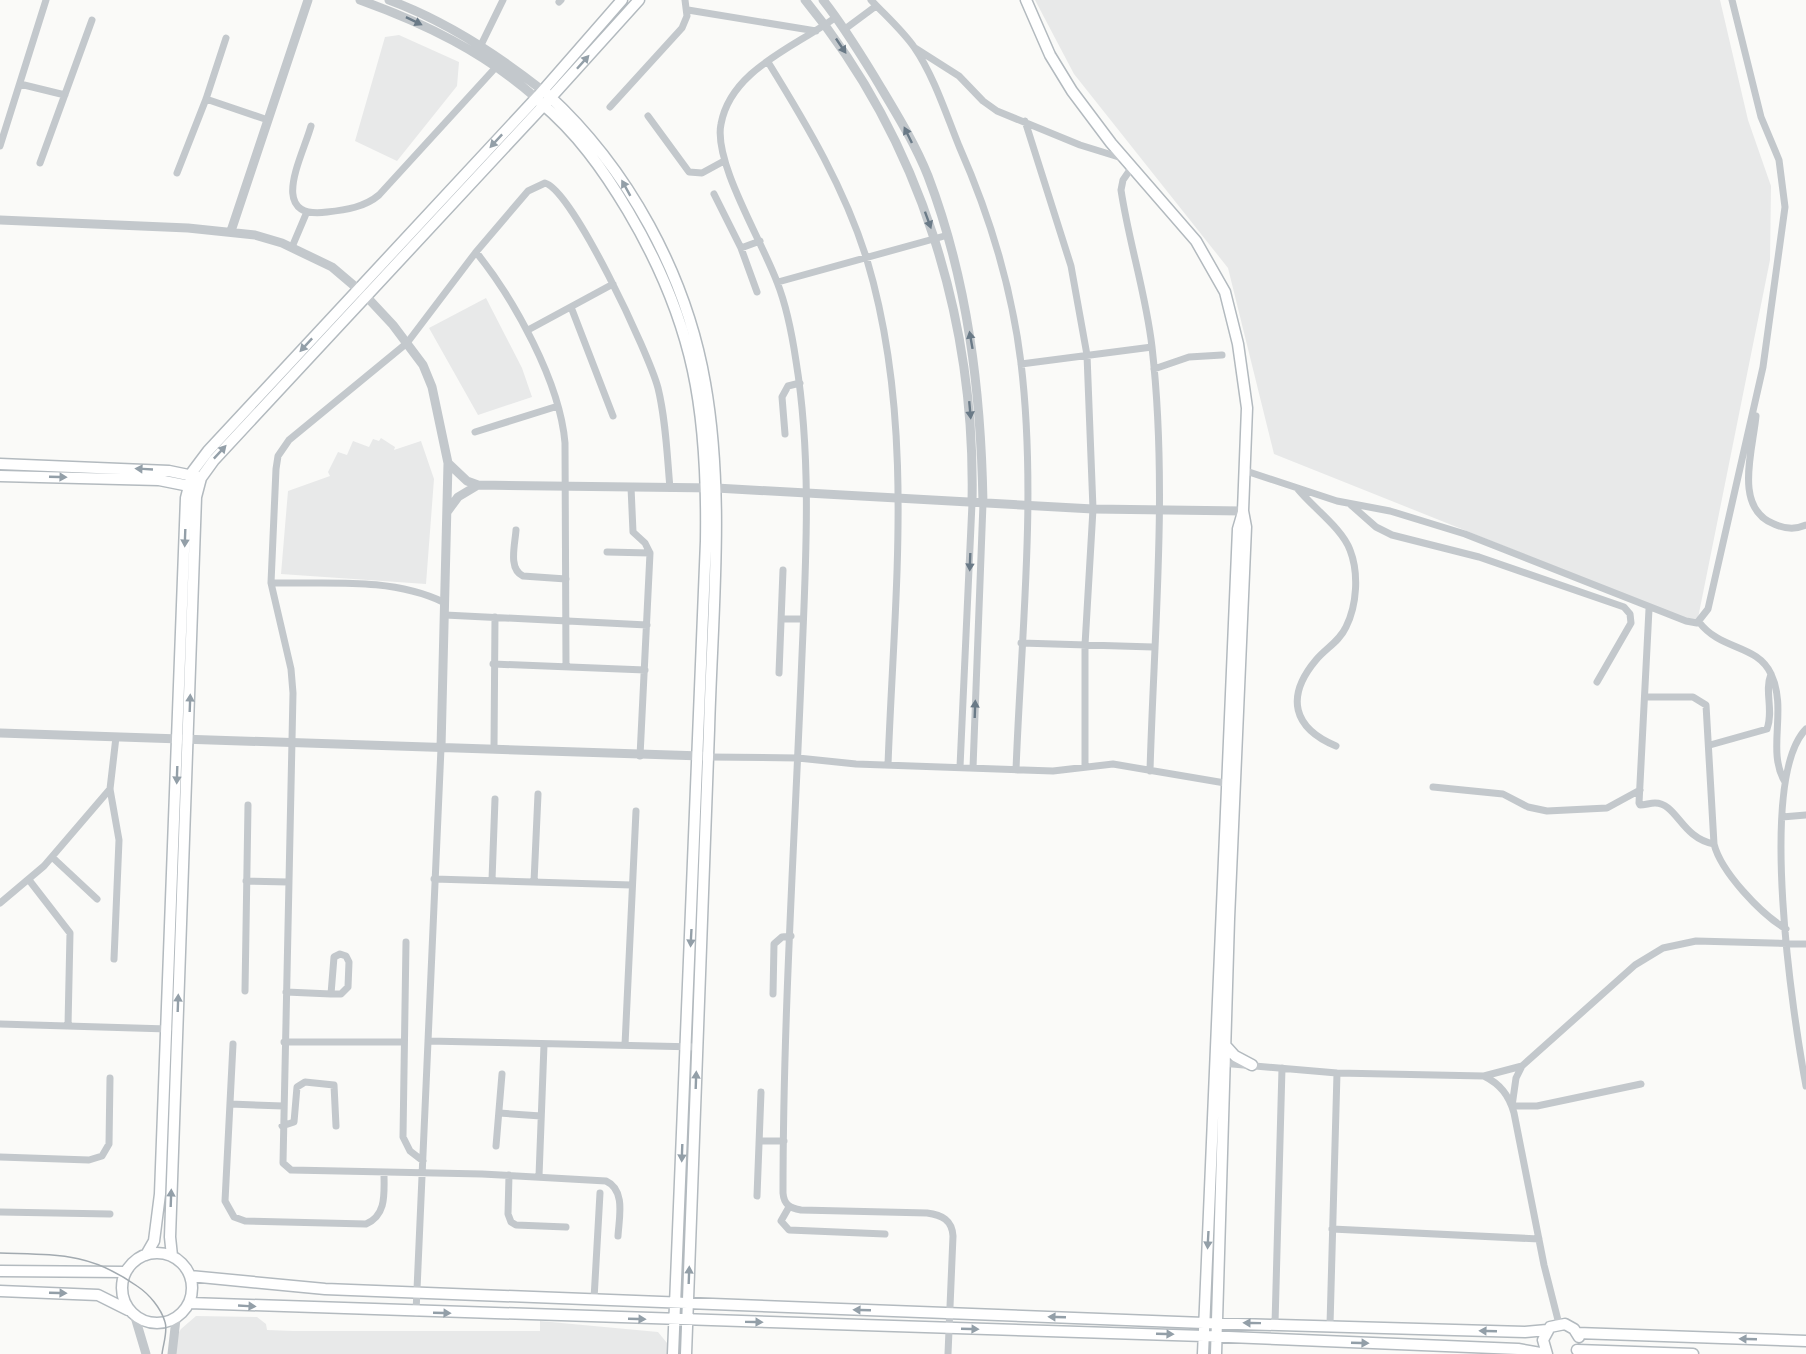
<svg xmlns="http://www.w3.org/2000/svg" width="1806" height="1354" viewBox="0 0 1806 1354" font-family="'Space Grotesk',sans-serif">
<rect width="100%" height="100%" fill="#fafaf8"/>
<!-- built -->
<path fill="#e8e9e9" d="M1035 0H1720L1748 120 1771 186 1770 260 1697 623 1274 454 1228 268 1074 74Z
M399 35 459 62 457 86 397 161 355 141 385 37Z
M486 298 522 368 532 397 478 415 429 328Z
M381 438 395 447 394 450 421 441 434 479 426 584 281 574 288 491 330 476 328 472 338 452 347 455 353 441 369 447 373 439 379 441Z
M196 1316 257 1317 266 1324 267 1330 293 1331H540V1321L658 1332 667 1343V1354H175L176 1337 181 1329Z"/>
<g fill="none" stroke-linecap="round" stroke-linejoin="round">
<defs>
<path id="secondary" d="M1026 0 1050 55 1072 91 1111 143 1196 241 1225 292 1238 344 1247 408 1243 511 1246 527 1229 919 1216 1354
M547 94C628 168 686 274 705 383 725 496 712 615 709 730 702 938 694 1146 686 1354
M540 102C577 133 603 169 628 211 695 324 708 412 706 541L673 1354
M0 464 169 471 198 477
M0 476 159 480 194 487
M1226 1046 1235 1056 1252 1065
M122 1288a35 35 0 1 1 70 0a35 35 0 1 1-70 0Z
M146 1255 154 1241 160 1194 186 498 193 471 208 451 539 95 622 0
M172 1256 170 1237 196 497 201 478 214 460 544 105 639 0
M0 1271 125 1272
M190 1276 325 1289 1204 1323 1525 1332 1547 1330
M0 1291 98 1295 128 1310
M189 1303 1204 1336 1518 1349 1546 1354
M1577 1333 1806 1341
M1577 1350 1693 1354
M1203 1354C1217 1079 1224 804 1238 529L1243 512
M1547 1354 1543 1340 1550 1327 1565 1324 1574 1329 1579 1337"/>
</defs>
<!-- secondary casing -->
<use href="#secondary" stroke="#b3babf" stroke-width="13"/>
<!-- minor -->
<path stroke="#c3c8cc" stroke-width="7" d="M871 0C885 15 902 30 914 47 934 76 946 114 959 146 989 214 1012 289 1021 363 1037 496 1021 637 1016 770
M559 2 561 0
M688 10 816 31
M836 17C796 47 731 69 721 124 713 162 763 243 777 282 787 307 792 334 796 361 813 465 805 575 801 680 794 851 783 1022 783 1193 784 1205 790 1208 801 1210L927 1213C942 1215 952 1220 953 1236L948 1354
M845 29 876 6
M481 45 503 0
M915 48 959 76 983 101 997 111 1080 145 1122 158
M768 62C807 125 845 189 867 260 916 423 894 598 888 765
M20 84 65 95
M206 99 268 120
M610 107 682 28 687 16 685 0
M648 116 689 172 702 173 724 161
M1025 121 1071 266 1087 355 1093 509 1085 645V766
M311 126C302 158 267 220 327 212 346 210 365 207 379 195L497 66
M0 146 46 0
M40 163 92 20
M1132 167 1123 180 1121 190C1129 243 1146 294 1152 347 1168 487 1154 631 1150 771
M177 173 206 99 226 38
M714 194 741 248
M292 247 306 214
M476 252C514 299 560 382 565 443L566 667
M778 282 948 235
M757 292 741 248 760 241
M571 307 613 416
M528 330 613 284
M1021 364 1152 347
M1154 369 1189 357 1222 355
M1756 416C1753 450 1733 508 1774 524 1785 529 1795 530 1806 525
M475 432 558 406
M785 434 782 397 788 386 800 383
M1246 471 1337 501 1390 511 1465 534 1686 621 1697 623 1708 609 1763 367 1785 207 1779 160 1761 117 1732 0
M631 487 633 532 645 543 650 553 640 756
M1297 488C1312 507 1342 528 1350 550 1359 573 1357 605 1346 627 1339 642 1326 648 1316 660 1285 697 1293 728 1336 746
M1351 505 1376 527 1392 535 1479 557 1624 607 1630 614 1631 623 1597 682
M516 530C515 545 508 569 523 576L566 579
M607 552 650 553
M271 583C327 584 391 577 443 602
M1649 609 1639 803 1640 805C1645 805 1650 803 1655 803 1677 803 1681 838 1714 844
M445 615 647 625
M782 619H803
M1699 622C1721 651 1757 644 1771 674 1788 710 1766 751 1785 782
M1021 643 1153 647
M493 664 645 670
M779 673 783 570
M1645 697H1693L1706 705 1714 844C1721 872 1761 914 1786 929
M1806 729C1757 779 1793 1017 1806 1086
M1710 745 1767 729C1774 710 1764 692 1771 674
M494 748 495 617
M708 757 798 758 856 764 1053 771 1113 764 1225 783
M960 767 972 503
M973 768 983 503
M1433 787 1503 794 1528 807 1547 811 1607 808 1640 790
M1782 817 1806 815
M52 857 97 899
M434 879 631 885
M29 880 70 933 68 1026
M492 880 495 799
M246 881 288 882
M534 882 538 794
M0 903 44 866 110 789
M406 942 403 1137 410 1151 423 1161
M340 954 346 956 349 962 348 987 341 994H331L334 957Z
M114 959 119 840 110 789 116 737
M245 991 248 805
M286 992 331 994
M773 994 774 944 782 937 791 936
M0 1024 168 1029
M428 1041 697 1047
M284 1042H403
M233 1044 225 1201 234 1217 245 1221 366 1224C387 1215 384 1193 384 1173
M625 1045 636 811
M1221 1063 1337 1073 1484 1076C1500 1084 1509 1095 1514 1113L1544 1265 1559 1324
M1522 1066 1516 1078 1512 1106H1537L1641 1084
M1484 1076 1522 1066 1635 965 1663 948 1696 941 1806 944
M230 1104 283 1106
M499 1113 541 1116
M282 1126 294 1122 297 1087 305 1082 334 1085 336 1126
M759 1141H784
M496 1146 502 1074
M0 1157 89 1160 102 1156 109 1144 110 1078
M509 1175 508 1214 511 1222 516 1225 566 1227
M539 1176 544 1045
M757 1196 761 1092
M789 1207 781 1221 789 1230 885 1234
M0 1212 110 1214
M1332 1229 1539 1239
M618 1236C619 1218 626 1190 606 1181L482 1174 291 1170 283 1163 293 693 291 669 271 583 276 469 278 456 289 440 407 343 476 252 528 191 545 183C573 191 649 354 658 388 666 421 667 455 670 488
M594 1299 600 1193
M416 1312 441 748
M1275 1324 1282 1068
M1330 1325 1337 1073"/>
<!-- tertiary -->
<path stroke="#c3c8cc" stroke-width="9" d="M360 0C424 23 484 52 536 98
M389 0C446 21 495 53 542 90
M805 0C921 141 976 322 972 503
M823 0C842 24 858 50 874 76 893 108 914 141 928 176 968 281 981 392 983 503
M0 220 188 228 255 235 282 243 332 267 365 295 393 325 423 365 432 387 448 463 441 748
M231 231 308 0
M448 463 467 481 478 485 716 488 1093 509 1243 511
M447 512 458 497 478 485
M0 733 702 756
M135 1317 146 1354
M172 1354 176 1319"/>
<!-- secondary -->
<use href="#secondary" stroke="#fff" stroke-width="10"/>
<!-- tram -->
<path stroke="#a2aab0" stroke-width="1.5" d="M0 1253C56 1255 89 1252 137 1286 149 1294 161 1308 165 1322 168 1331 163 1345 162 1354"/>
</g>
<!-- one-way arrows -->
<defs><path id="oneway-solid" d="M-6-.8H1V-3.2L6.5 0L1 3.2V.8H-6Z" transform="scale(1.5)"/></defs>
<g fill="#6a7a87">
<use href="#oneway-solid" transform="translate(414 21) rotate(26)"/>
<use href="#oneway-solid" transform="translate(841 46) rotate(56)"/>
<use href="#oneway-solid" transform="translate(908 135) rotate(-116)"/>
<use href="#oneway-solid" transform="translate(928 220) rotate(70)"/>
<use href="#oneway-solid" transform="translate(971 340) rotate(-100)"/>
<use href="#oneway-solid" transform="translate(970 410) rotate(85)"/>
<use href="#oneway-solid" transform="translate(970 562) rotate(92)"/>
<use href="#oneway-solid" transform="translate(975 709) rotate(-88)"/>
</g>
<g fill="#939fa8">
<use href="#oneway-solid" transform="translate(583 62) rotate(-48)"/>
<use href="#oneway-solid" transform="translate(496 141) rotate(133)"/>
<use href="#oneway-solid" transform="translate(626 188) rotate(-119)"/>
<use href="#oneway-solid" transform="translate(306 345) rotate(133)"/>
<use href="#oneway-solid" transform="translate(220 452) rotate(-47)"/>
<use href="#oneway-solid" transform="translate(144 469) rotate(-177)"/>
<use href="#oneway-solid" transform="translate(58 477) rotate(2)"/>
<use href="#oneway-solid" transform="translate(185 538) rotate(92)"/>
<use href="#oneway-solid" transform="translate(190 703) rotate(-88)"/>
<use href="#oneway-solid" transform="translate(177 775) rotate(92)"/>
<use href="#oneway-solid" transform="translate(691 938) rotate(93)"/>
<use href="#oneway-solid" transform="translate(178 1003) rotate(-88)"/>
<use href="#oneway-solid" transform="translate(696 1080) rotate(-88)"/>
<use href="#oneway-solid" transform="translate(682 1153) rotate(92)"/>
<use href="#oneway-solid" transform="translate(171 1198) rotate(-88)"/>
<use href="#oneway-solid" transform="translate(1208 1240) rotate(93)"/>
<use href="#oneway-solid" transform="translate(689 1275) rotate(-88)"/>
<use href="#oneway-solid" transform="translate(58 1293) rotate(2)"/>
<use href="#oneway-solid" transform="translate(247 1306) rotate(3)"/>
<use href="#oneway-solid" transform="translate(862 1310) rotate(-178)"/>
<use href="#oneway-solid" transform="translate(442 1313) rotate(2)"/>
<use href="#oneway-solid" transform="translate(1057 1317) rotate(-178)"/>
<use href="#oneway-solid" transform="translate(637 1319) rotate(2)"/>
<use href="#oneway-solid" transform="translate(754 1322) rotate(1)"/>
<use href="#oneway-solid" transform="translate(1252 1323) rotate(-179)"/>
<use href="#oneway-solid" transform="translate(970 1329) rotate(2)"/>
<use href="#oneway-solid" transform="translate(1488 1331) rotate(-178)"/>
<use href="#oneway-solid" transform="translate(1165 1334) rotate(2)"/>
<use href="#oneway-solid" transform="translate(1748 1339) rotate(-178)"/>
<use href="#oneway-solid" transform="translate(1360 1343) rotate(2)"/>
</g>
</svg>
